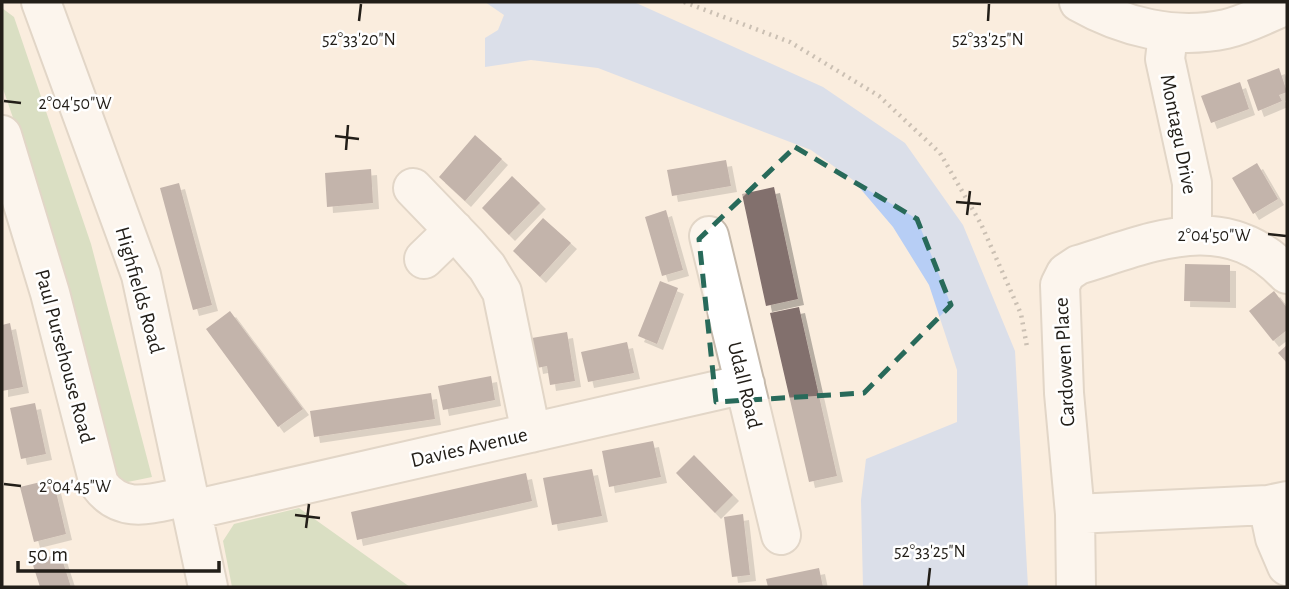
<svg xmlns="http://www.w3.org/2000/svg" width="1289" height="589" viewBox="0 0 1289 589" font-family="'Alegreya Sans',sans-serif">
<defs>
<filter id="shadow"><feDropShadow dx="6" dy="6" stdDeviation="0" flood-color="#0004"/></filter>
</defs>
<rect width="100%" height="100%" fill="#faedde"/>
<!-- green -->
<path fill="#b4cea2" d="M2 8 14 17 91 244 152 477 118 484 82 336 47 216 2 86Z
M299 508 410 587H232L223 541 234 524Z"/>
<!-- water -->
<path fill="#b7cef5" d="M485 2H634L823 87 905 143 963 225 1015 351 1028 587H863L861 500 866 459 957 422V370L929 285 893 227 853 180 811 150 598 68 531 60 485 67V38L498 30 504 15Z"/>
<!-- building -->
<path fill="#826f6d" filter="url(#shadow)" d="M1279 68 1287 92 1279 95 1282 101 1258 111 1247 80Z
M1240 82 1249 109 1211 123 1201 96Z
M475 135 502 159 465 201 439 177Z
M726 160 731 186 672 196 667 170Z
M1257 163 1278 199 1253 214 1232 178Z
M371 169 373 203 327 207 325 173Z
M512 176 540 203 509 235 482 208Z
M179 183 212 305 193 310 160 188Z
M774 187 798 299 766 306 742 194Z
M666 210 683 270 662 276 645 217Z
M543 218 571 243 540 277 513 251Z
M1185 264 1230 265V302L1184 301Z
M660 281 678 288 657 344 638 336Z
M1274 291 1287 308V330L1273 341 1249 311Z
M799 307 837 476 809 482 770 313Z
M230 311 303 409 278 427 206 329Z
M10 323 23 387 2 391V325Z
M567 332 575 381 550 385 547 366 537 368 532 338Z
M627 342 634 373 588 382 581 352Z
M1287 345V363L1278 353Z
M491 376 495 400 443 410 438 386Z
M431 393 435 419 314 437 310 411Z
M35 403 46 454 21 459 10 408Z
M653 441 661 477 609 487 602 451Z
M694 455 733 495 715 513 676 473Z
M592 469 602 516 552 525 543 478Z
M526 473 532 501 357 540 351 512Z
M53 479 66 534 34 542 20 487Z
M743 514 750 575 732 577 724 517Z
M60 553 71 587H40L32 562Z
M819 568 823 587H768L766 579Z"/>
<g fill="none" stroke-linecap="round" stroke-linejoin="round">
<defs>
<path id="minor" d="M41 2 141 275 208 587
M1079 2C1123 27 1175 40 1226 29 1247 24 1267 13 1287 5
M1168 34 1165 59 1192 183V235
M2 135 50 293 99 484C123 517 155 502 189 496
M413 188 467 244 487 267 502 292 531 433
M709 236 781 535
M424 259 454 230
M1287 501 1268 505 1275 538 1287 566
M192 510 745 384
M1075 514 1268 505
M1076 587 1075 514 1064 393 1060 285 1066 273 1078 265C1151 243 1224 207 1287 274"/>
</defs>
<!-- minor casing -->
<use href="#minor" stroke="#c6baac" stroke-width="42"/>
<!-- path -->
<path stroke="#938a7f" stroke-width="4.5" stroke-dasharray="2 5" stroke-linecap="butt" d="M684 2 790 42 879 96 940 153 981 224 1021 314 1027 347"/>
<!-- minor -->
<use href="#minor" stroke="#fff" stroke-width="38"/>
</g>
<!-- marked area -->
<path d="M0 0H1289V589H0ZM795 147 917 219 951 305 864 393 716 402 699 239Z" fill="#faedde" fill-opacity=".55" fill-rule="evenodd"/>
<path fill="none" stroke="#286a5a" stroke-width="5" stroke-dasharray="14 9" stroke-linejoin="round" d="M795 147 917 219 951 305 864 393 716 402 699 239Z"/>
<!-- ticks -->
<path fill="none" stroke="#221e18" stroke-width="2.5" d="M359 21 361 4M988 21 989 4M4 101 21 103M335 136 359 139M346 150 348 125M956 202 981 204M967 215 970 191M1268 234 1286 236M4 484 21 486M295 515 320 518M306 528 309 504M928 586 930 568"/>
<g text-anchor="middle" stroke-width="5" stroke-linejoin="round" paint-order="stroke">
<!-- street labels -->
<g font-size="21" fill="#221e18" stroke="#fff">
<text transform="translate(1179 134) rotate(79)" y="7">Montagu Drive</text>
<text transform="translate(140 290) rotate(74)" y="7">Highfields Road</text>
<text transform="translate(65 356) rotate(75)" y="7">Paul Pursehouse Road</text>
<text transform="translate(1064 362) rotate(-93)" y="7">Cardowen Place</text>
<text transform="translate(745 385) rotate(76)" y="7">Udall Road</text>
<text transform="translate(469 447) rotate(-13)" y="7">Davies Avenue</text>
</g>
</g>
<g font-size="18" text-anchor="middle" fill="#221e18" stroke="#fff" stroke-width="5" stroke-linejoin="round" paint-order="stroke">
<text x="359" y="45">52°33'20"N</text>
<text x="988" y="45">52°33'25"N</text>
<text x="75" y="109">2°04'50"W</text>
<text x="1214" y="241">2°04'50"W</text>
<text x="75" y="492">2°04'45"W</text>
<text x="930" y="557">52°33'25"N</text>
</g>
<!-- border -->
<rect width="1289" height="589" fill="none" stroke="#221e18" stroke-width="7"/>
<!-- scale -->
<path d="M18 561v10h201v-10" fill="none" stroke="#221e18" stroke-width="3.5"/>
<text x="28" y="561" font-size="21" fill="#221e18" stroke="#ffffff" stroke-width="5" paint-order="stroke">50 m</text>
</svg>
